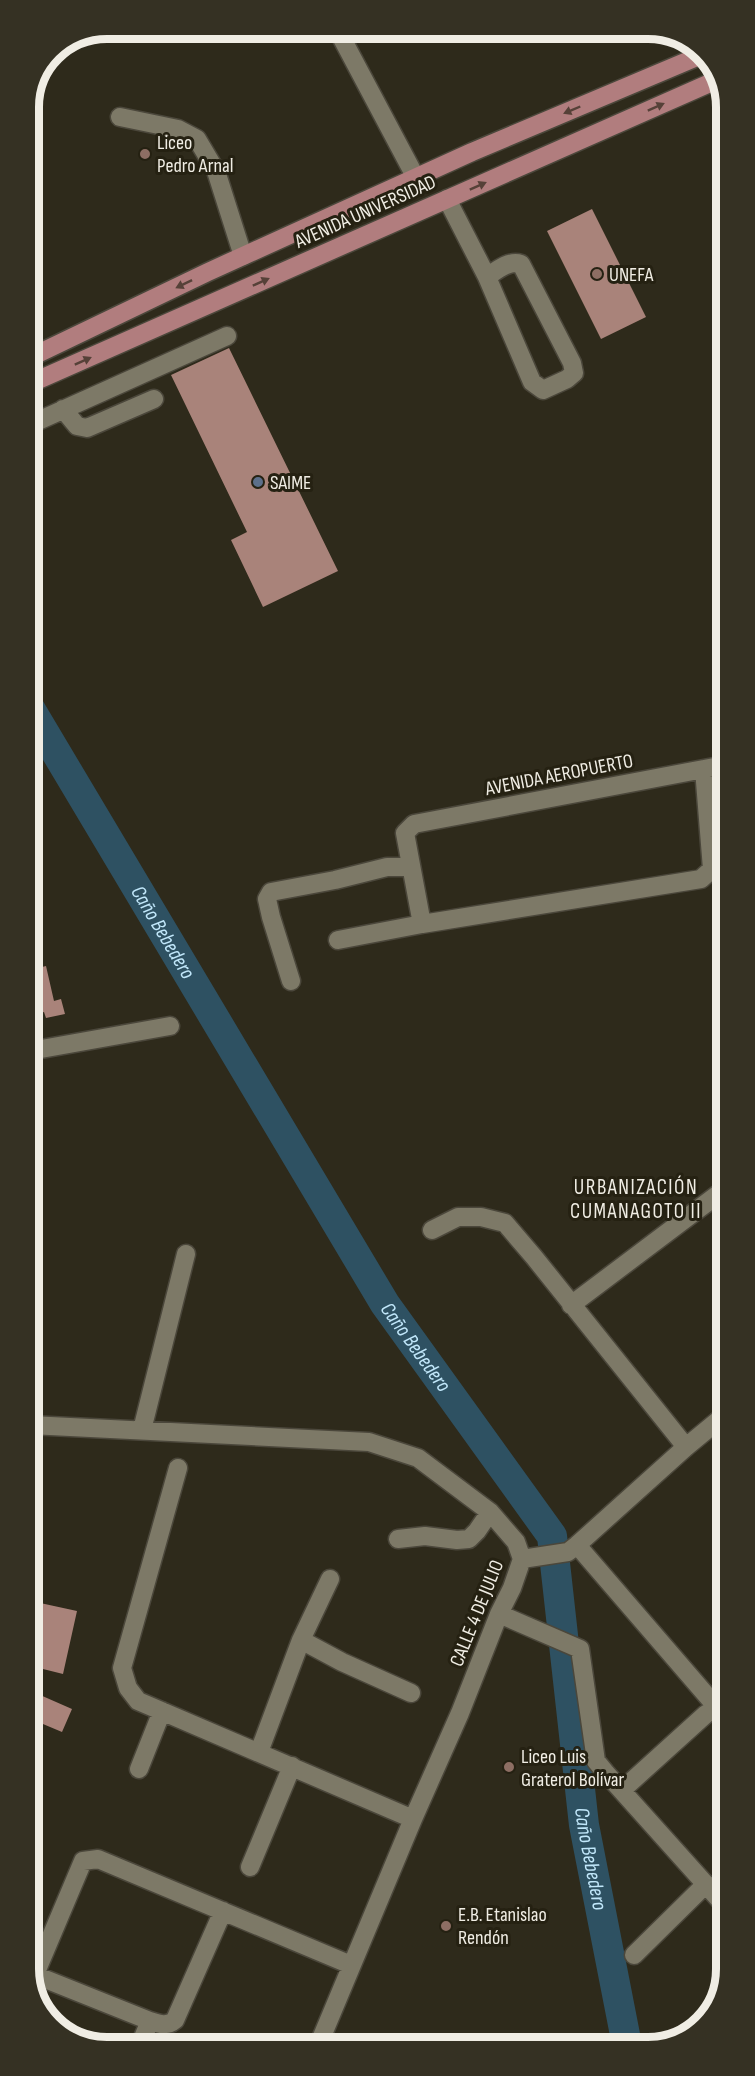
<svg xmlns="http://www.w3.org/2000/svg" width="755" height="2076" viewBox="0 0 755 2076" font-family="'Sofia Sans Condensed',sans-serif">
<rect width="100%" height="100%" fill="#2e2a1b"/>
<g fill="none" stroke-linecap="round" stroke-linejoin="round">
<!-- river -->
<path stroke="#2e5162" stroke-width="30" id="s1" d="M29 707 385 1304 552 1536 584 1825 627 2045"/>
</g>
<!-- building -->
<path fill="#a9837a" d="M592 209 646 317 601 339 547 231Z
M229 348 338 571 263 607 231 540 247 532 171 375Z
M46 966 54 1001 61 999 65 1014 46 1018 44 1012 30 1016V970Z
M31 1601 77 1611 63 1674 31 1666Z
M31 1691 72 1709 62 1732 31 1719Z"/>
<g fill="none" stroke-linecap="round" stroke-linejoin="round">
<defs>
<path id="minor" d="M337 29 416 178
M120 117 178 129 197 139 216 171 243 256
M447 199 487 277 532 382 543 390 567 379 574 373 572 363 521 264C509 260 497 270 487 277
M63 409 77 426 87 428 154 399
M29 425 227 336
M422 924 405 833 414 824 725 765
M338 940 422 924 701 879 712 869 704 769
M291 981 271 917 267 899 271 892 335 880 387 867H411
M30 1051 170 1026
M432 1230 458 1217H481L505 1223 534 1257 686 1447
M571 1305 725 1189
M30 1425 369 1442 418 1458 490 1512 516 1542 522 1559 512 1588 499 1614 460 1713 413 1819 318 2046
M142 1430 186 1254
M178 1468 122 1668 128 1688 138 1701 413 1819
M398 1539 425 1536 457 1540 469 1539 477 1531 490 1512
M577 1545 726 1718
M522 1559 568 1552 577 1545 686 1447 726 1414
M499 1614 580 1649 596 1761 605 1772 726 1907
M301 1640 342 1662 411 1693
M259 1752 301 1640 330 1579
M139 1769 162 1711
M622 1790 706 1714
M250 1867 292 1766
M634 1955 706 1884
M35 1975 150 2021 139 2047
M31 1984 83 1861 98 1859 351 1965
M150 2021C159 2024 167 2027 175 2020L223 1911"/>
<path id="major" d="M29 358 208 272 472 152 704 54
M29 384 719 79"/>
</defs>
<!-- minor casing -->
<use href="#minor" stroke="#4b473b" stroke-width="21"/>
<!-- major casing -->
<use href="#major" stroke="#4b473b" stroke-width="21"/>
<!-- minor -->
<use href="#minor" stroke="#7d7967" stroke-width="18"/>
<!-- major -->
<use href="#major" stroke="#b17d7e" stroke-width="18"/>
</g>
<!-- one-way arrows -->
<defs><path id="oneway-solid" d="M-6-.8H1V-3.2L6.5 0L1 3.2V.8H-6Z" transform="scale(1.5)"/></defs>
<g fill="#564138">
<use href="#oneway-solid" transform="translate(656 107) rotate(-24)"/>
<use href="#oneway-solid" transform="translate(572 110) rotate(157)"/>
<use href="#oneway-solid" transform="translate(478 186) rotate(-24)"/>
<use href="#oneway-solid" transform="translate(261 282) rotate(-24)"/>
<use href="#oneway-solid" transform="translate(184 284) rotate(154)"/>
<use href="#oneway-solid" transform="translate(83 361) rotate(-24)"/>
</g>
<!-- markers -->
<g fill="#8d6e63" stroke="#252112" stroke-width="2">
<circle cx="145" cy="154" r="6"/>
<circle cx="597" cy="274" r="6"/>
<circle cx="509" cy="1767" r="6"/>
<circle cx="446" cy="1926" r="6"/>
</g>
<circle fill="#5c6f8a" stroke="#252112" stroke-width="2" cx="258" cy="482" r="6"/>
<g text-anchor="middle" stroke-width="6" stroke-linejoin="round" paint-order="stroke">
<!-- poi labels -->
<g font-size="20" fill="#f0ede4" stroke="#252112" text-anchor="start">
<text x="157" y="149">Liceo<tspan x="157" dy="23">Pedro Arnal</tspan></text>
<text x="609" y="281">UNEFA</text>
<text x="270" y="489">SAIME</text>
<text x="521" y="1763">Liceo Luis<tspan x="521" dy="23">Graterol Bolívar</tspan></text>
<text x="458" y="1921">E.B. Etanislao<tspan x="458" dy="23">Rendón</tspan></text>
</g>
<!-- street labels -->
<g font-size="20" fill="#f0ede4" stroke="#252112">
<text transform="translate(365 211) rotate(-24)" y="7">AVENIDA UNIVERSIDAD</text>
<text transform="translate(559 774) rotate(-11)" y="7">AVENIDA AEROPUERTO</text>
<text transform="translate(476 1613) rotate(-68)" y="7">CALLE 4 DE JULIO</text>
</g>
<!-- water labels -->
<g font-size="21" font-style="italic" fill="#c1e7fa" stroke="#252112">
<text dy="7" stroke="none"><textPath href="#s1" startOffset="262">Caño Bebedero</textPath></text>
<text dy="7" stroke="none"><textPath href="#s1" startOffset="748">Caño Bebedero</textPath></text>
<text dy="7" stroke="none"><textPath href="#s1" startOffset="1306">Caño Bebedero</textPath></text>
</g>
<!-- neighbourhood labels -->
<g font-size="21" letter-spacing="1.5" fill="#f0ede4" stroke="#252112">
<text x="636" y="1194">URBANIZACIÓN<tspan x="636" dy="24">CUMANAGOTO II</tspan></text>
</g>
</g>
<!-- crop -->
<path d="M0 0H755V2076H0ZM107 39H648A68 68 0 0 1 716 107V1969A68 68 0 0 1 648 2037H107A68 68 0 0 1 39 1969V107A68 68 0 0 1 107 39Z" fill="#353123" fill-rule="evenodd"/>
<path fill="none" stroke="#f0ede4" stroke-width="8" d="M107 39H648A68 68 0 0 1 716 107V1969A68 68 0 0 1 648 2037H107A68 68 0 0 1 39 1969V107A68 68 0 0 1 107 39Z"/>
</svg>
